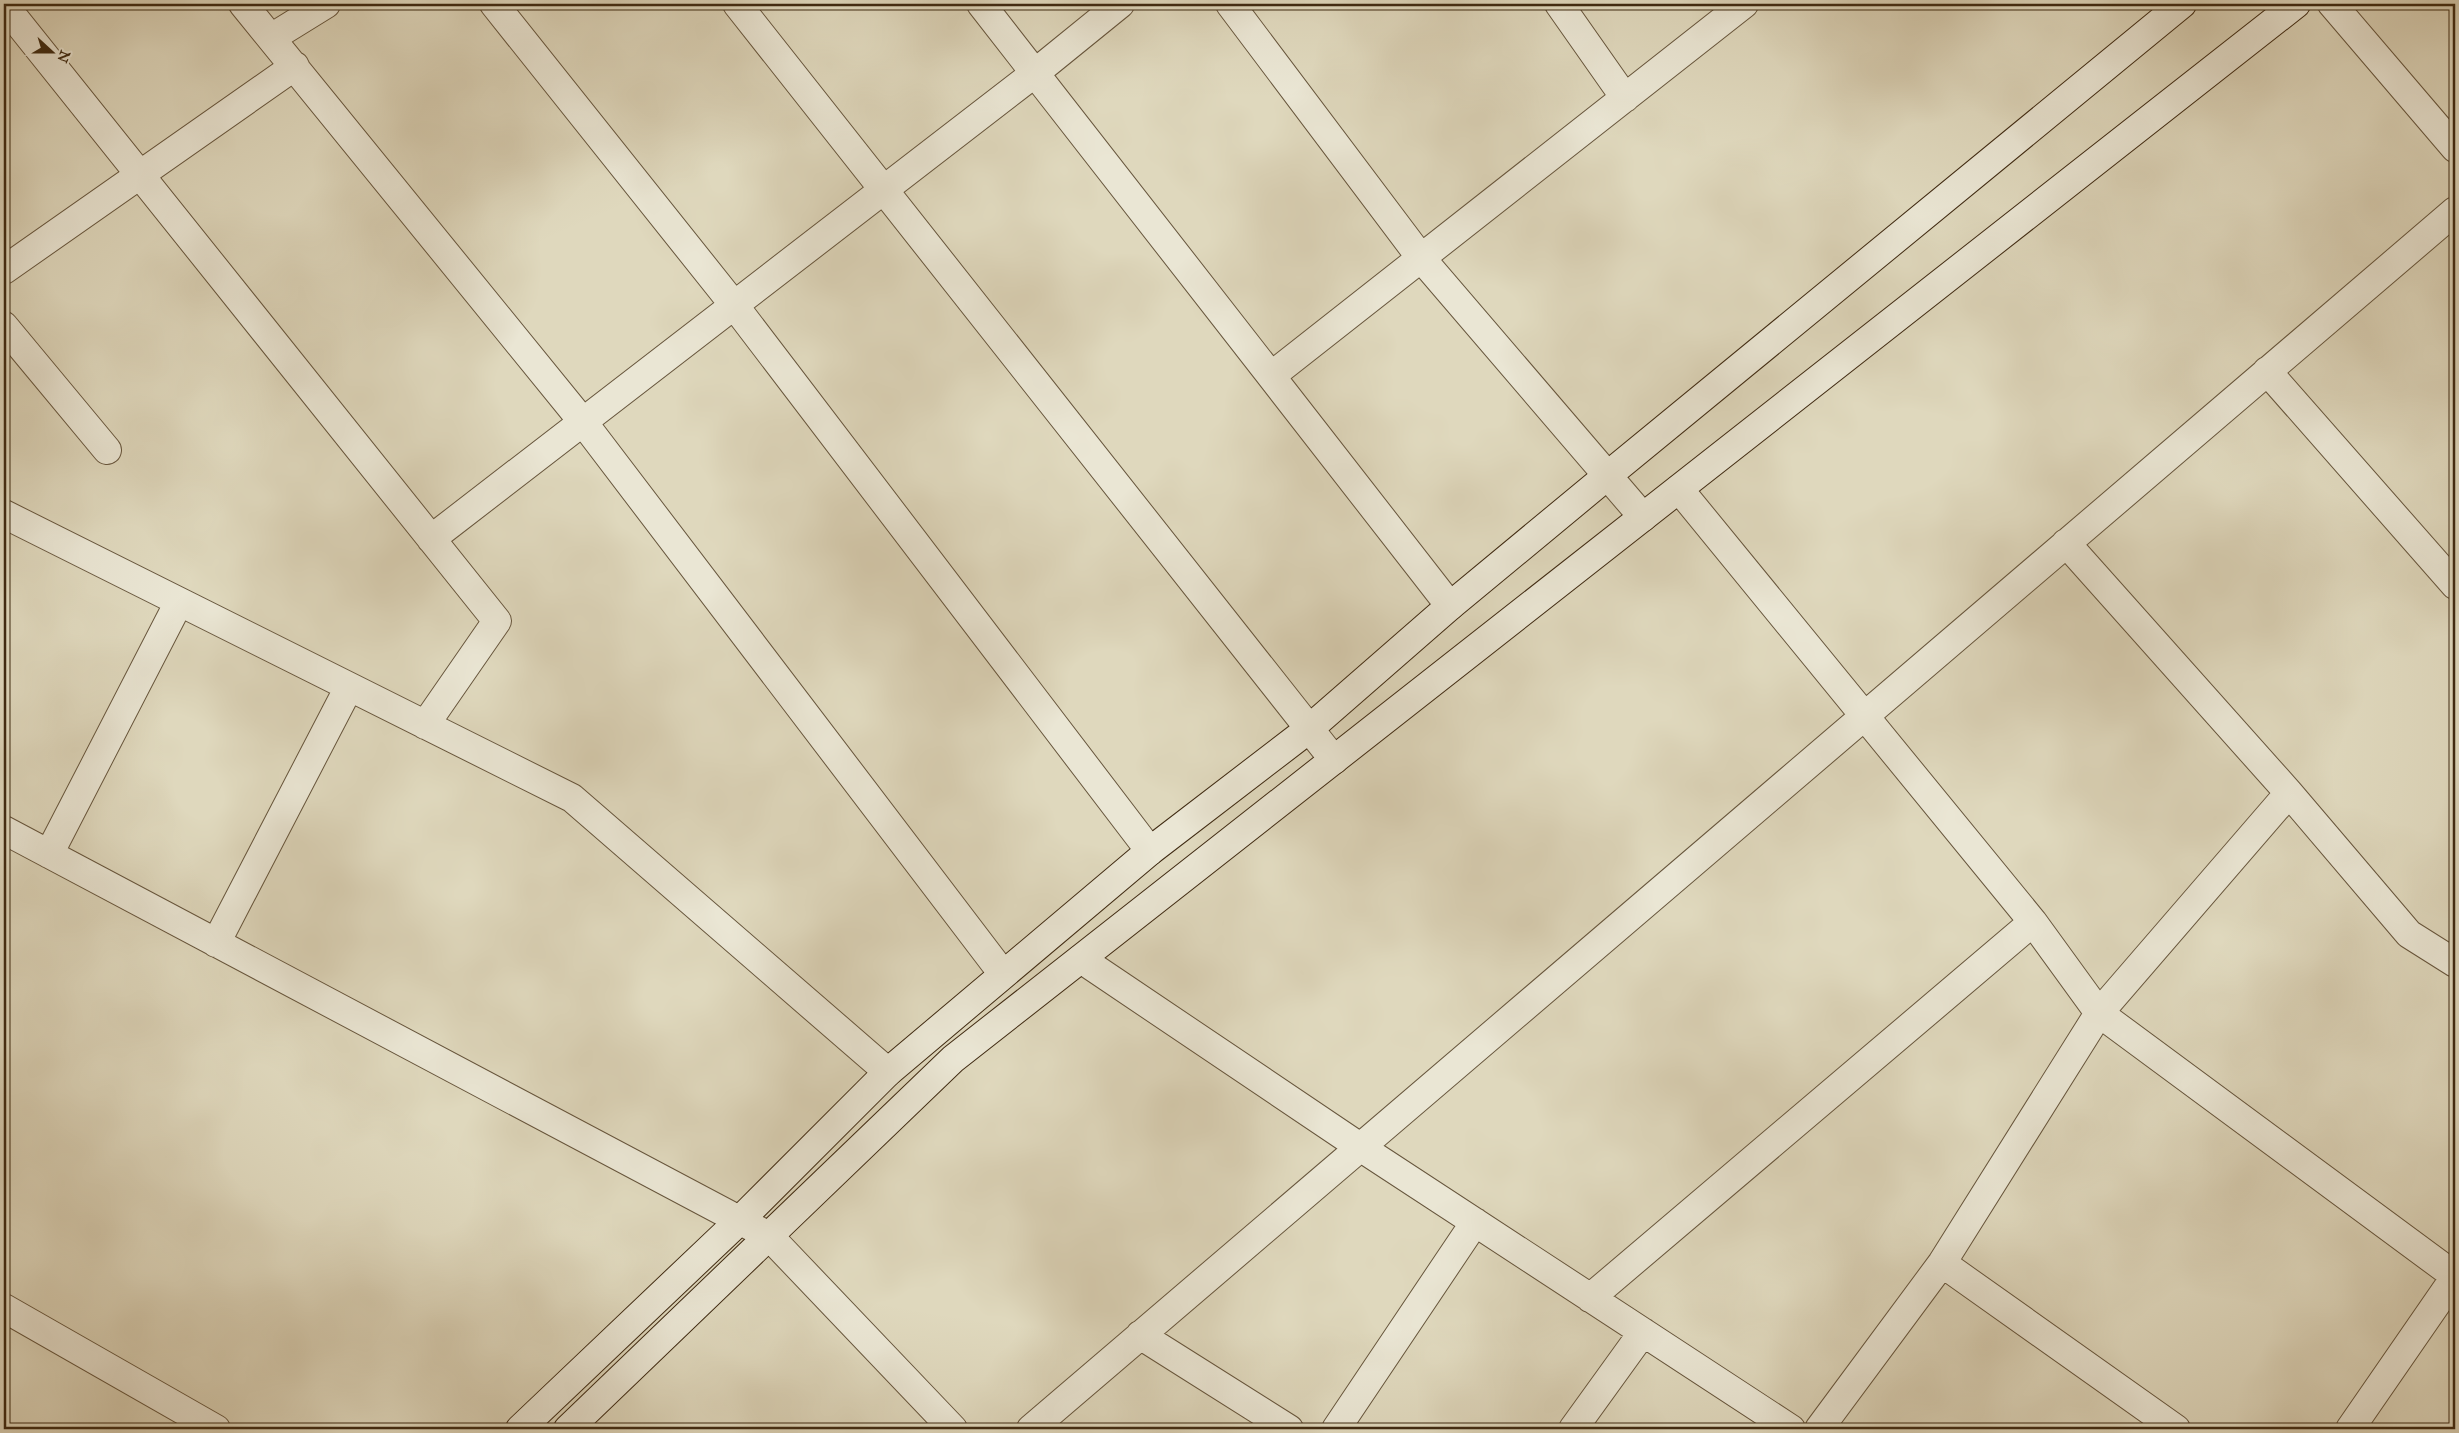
<svg xmlns="http://www.w3.org/2000/svg" width="2459" height="1433" viewBox="0 0 2459 1433" font-family="'IM FELL Great Primer',serif">
<rect width="100%" height="100%" fill="#dfd8bd"/>
<filter id="stains"><feTurbulence type="fractalNoise" baseFrequency=".004" numOctaves="4"/><feColorMatrix values="0 0 0 0 .2 0 0 0 0 .09 0 0 0 0 .02 0 0 0 .5 -.17"/></filter>
<radialGradient id="worn" r=".72"><stop offset=".6" stop-color="#630" stop-opacity="0"/><stop offset="1" stop-color="#630" stop-opacity=".3"/></radialGradient>
<g fill="none" stroke-linecap="round" stroke-linejoin="round">
<defs>
<path id="street" d="M243 4 583 422 1003 974
M494 4 734 305 1150 851
M737 4 1334 760
M981 4 1271 376
M1230 4 1421 258 1643 517
M1559 4 1625 98
M2332 4 2455 148
M4 5 497 621 425 725
M271 38 326 4
M4 270 295 66
M4 326 107 450
M2267 371 2455 585
M1679 489 2033 922 2099 1013 2455 1276
M4 514 572 798 888 1072
M431 539 1035 73 1120 4
M2066 543 2289 793 2409 934 2455 963
M1450 606 1271 376 1744 4
M4 830 769 1236 953 1429
M49 854 179 602
M216 943 349 687
M1081 959 1360 1147 1791 1429
M1942 1263 2176 1429
M1590 1298 2033 922
M4 1308 216 1429
M1140 1335 1289 1429
M1031 1429 2455 211
M1336 1429 1475 1222
M1573 1429 1643 1332
M1819 1429 1942 1263 2099 1013 2289 793
M2350 1429 2455 1277"/>
<path id="secondary" d="M520 1429 740 1220 888 1072 1150 851 1309 729 1450 606 1607 476 2182 4
M568 1429 953 1059 2296 4"/>
</defs>
<!-- street casing -->
<use href="#street" stroke="#67563d" stroke-width="30"/>
<!-- secondary casing -->
<use href="#secondary" stroke="#3f2a12" stroke-width="30"/>
<!-- street -->
<use href="#street" stroke="#eae6d4" stroke-width="28"/>
<!-- secondary -->
<use href="#secondary" stroke="#eae6d4" stroke-width="28"/>
</g>
<!-- margin -->
<rect width="2459" height="1433" fill="none" stroke="#dfd8bd" stroke-width="20"/>
<rect x="5" y="5" width="2449" height="1423" fill="none" stroke="#3f2a12" stroke-width="2.5"/>
<rect x="10" y="10" width="2439" height="1413" fill="none" stroke="#3f2a12"/>
<!-- north arrow -->
<g transform="translate(52 52) rotate(111)" stroke="#eae6d4" stroke-width="4" paint-order="stroke">
<path d="M0-4L9 19L0 12L-9 19Z" fill="#3f2a12"/>
<text y="-8" font-size="14" font-weight="bold" text-anchor="middle" fill="#3f2a12">N</text>
</g>
<rect width="100%" height="100%" filter="url(#stains)"/>
<rect width="100%" height="100%" fill="url(#worn)"/>
</svg>
